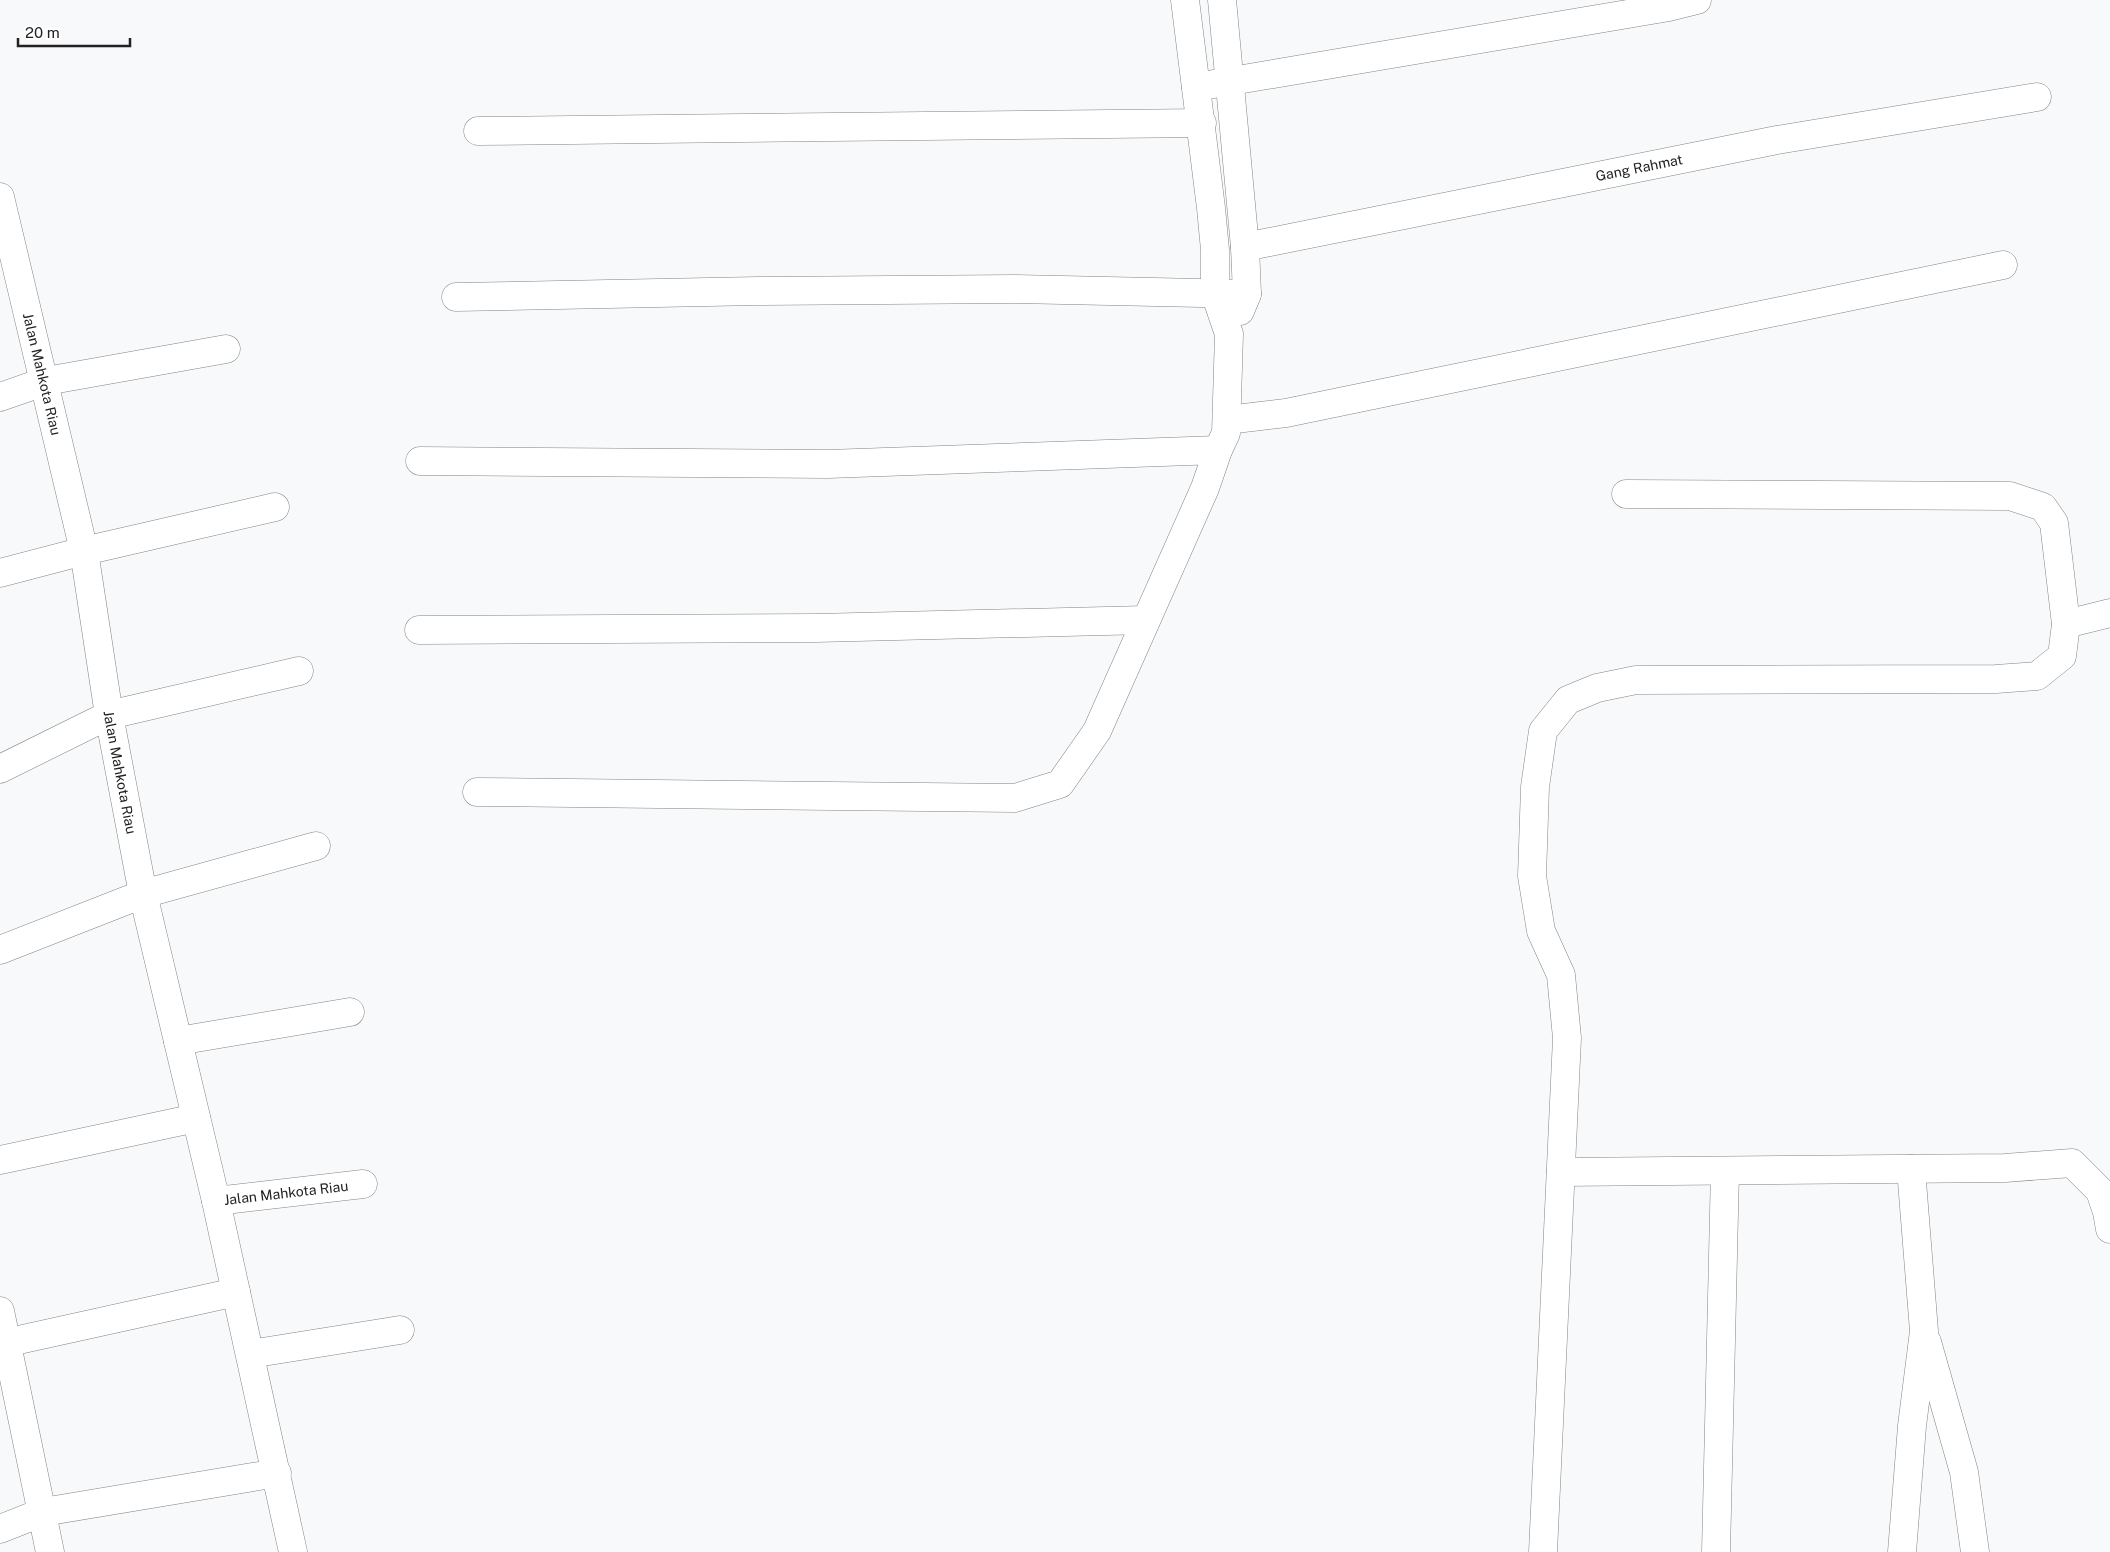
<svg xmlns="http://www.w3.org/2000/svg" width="2110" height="1552" viewBox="0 0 2110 1552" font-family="'Public Sans',sans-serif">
<rect width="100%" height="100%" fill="#f8f9fa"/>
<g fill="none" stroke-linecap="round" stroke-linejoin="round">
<defs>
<g id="street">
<path d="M1222 0 1245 247 1247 294 1240 311"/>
<path d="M1196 87 1669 7 1697 0"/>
<path d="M478 131 1202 123"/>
<path id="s1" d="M0 197 84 551 109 715 143 894 216 1201 363 1184"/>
<path id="s2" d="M1245 247 1777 140 2037 97"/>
<path d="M456 297 758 291 1015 289 1247 294"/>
<path d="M0 397 46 381 226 349"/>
<path d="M1227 420 1286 413 2003 265"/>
<path d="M420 461 828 464 1218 450"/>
<path d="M1626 494 2010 496 2043 507 2054 523 2066 624 2110 613"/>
<path d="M0 573 84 551 275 507"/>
<path d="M419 630 816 628 1146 620"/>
<path d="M0 769 109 715 299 671"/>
<path d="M477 792 1015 798 1060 784 1097 731 1205 488 1218 450 1226 433 1229 334 1215 293V250L1211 208 1185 0"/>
<path d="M0 950 143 894 316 846"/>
<path d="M178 1041 350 1012"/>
<path d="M0 1160 196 1118"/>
<path d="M1561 1172 2005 1168 2072 1163 2100 1191 2107 1212 2110 1229"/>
<path d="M216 1201 293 1552"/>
<path d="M0 1311 50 1552"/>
<path d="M1927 1342 1964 1472 1975 1552"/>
<path d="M0 1344 236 1292"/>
<path d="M250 1354 400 1330"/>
<path d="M0 1529 43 1512 277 1473"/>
<path d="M1543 1552 1567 1038 1561 975 1541 931 1532 876 1535 787 1543 731 1568 700 1597 688 1636 680 1996 679 2037 676 2062 656 2066 624"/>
<path d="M1716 1552 1725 1171"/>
<path d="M1902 1552 1912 1426 1924 1331 1911 1169"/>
</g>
</defs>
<!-- street casing -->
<use href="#street" stroke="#828485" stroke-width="29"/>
<!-- street -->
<use href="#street" stroke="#fff" stroke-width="28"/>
</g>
<g text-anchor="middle" stroke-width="4" stroke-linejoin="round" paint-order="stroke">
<!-- street labels -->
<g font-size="14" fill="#222223" stroke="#fff">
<text dy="5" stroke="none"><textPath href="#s2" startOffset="402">Gang Rahmat</textPath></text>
<text dy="5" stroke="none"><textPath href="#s1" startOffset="182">Jalan Mahkota Riau</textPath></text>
<text dy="5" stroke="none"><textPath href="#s1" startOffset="588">Jalan Mahkota Riau</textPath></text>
<text dy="5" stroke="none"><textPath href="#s1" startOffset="1098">Jalan Mahkota Riau</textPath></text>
</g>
</g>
<!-- scale -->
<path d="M18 38v8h112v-8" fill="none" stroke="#222223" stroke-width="2.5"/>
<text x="25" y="38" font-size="15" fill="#222223" stroke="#ffffff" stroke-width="4" paint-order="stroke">20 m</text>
</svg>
